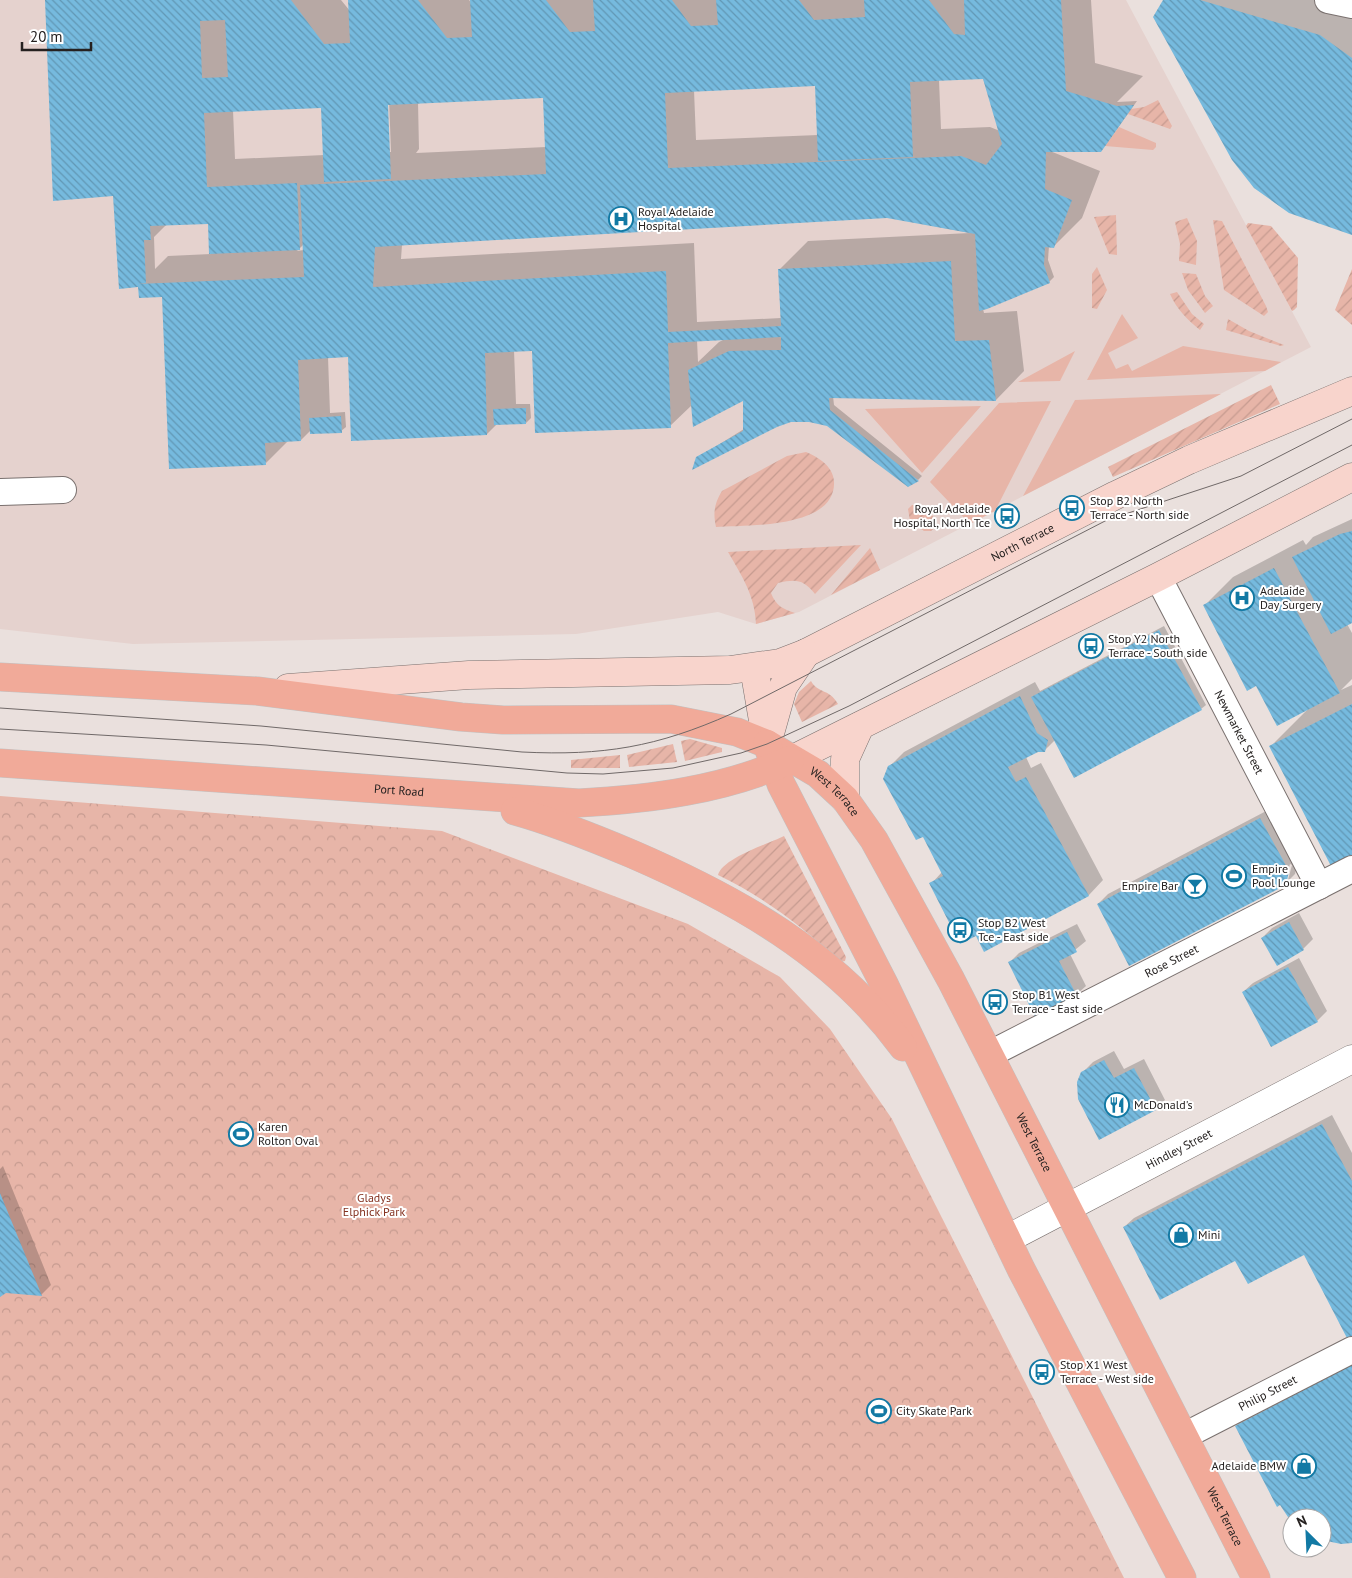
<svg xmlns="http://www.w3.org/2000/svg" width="1352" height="1578" viewBox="0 0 1352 1578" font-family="'PT Sans',sans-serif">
<defs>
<pattern id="park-crowns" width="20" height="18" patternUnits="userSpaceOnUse" patternTransform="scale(1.25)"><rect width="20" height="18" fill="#e7b5a8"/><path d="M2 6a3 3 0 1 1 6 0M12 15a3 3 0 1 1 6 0" fill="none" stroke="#c69b90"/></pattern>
<pattern id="garden-furrows" width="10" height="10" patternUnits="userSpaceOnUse" patternTransform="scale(1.25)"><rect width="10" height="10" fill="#e7b5a8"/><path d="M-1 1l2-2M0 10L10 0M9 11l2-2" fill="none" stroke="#c69b90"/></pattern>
<pattern id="building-back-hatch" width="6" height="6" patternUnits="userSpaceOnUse" patternTransform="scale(1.25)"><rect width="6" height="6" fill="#76bade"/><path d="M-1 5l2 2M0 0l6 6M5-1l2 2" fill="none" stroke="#6197b4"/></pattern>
</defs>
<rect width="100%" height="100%" fill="#eae0dd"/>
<!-- built -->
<path fill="#e5d2ce" d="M0 0H1126L1311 347 799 612 756 624 718 612 576 634 133 644 0 629Z"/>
<!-- grass -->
<path fill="#e7b5a8" d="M1119 127 1156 143V147L1153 150 1105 146Z
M1122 314 1138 338 1108 353 1116 369 1128 364 1132 371 1183 346 1281 362 1265 371 1087 380Z
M1075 351 1060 381 1018 382Z
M1221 394 1023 496 1075 400Z
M1051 401 995 511 970 524 930 482 999 403Z
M981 406 922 473 865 409Z"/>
<!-- park -->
<path fill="url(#park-crowns)" d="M0 796 442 831 688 924 780 977 830 1029 892 1119 1124 1578H0Z"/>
<!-- garden -->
<path fill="url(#garden-furrows)" d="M1158 100 1172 126 1170 129 1128 114 1131 109 1144 107Z
M1116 215 1117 255 1109 254 1094 217Z
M1187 218 1197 241 1196 265 1179 261 1180 244 1175 222Z
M1213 220 1222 221 1266 306 1268 312 1264 316 1224 290Z
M1248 223 1271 226 1298 258 1297 307 1294 310 1292 311 1246 226Z
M1097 267 1107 290 1097 309 1092 308V274Z
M1352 269V325L1335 310Z
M1182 273 1196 274 1205 296 1213 306 1205 313 1188 290Z
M1177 292 1192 314 1204 324 1200 330C1188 320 1177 310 1170 294Z
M1228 319 1249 331 1284 345 1281 346 1226 330Z
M1271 385 1280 404 1113 477 1108 467Z
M806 452C818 457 833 466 834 481 837 529 746 525 716 527 713 513 714 504 722 491L787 456Z
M912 505C926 505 932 512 937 525L931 531H924L910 521 908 509Z
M861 545 815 594C803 579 796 579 778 583L771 593C776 606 783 609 795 613L756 624C755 596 742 576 728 552Z
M870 548 880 570 831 595Z
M811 681C818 694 829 688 838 704L802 722 794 704 799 692Z
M690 739 722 748V752L685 761 681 741Z
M673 744 677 762 629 767 627 755Z
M620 755V768H571V760Z
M784 836 846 957 845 961 841 962C803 927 764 897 718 875 723 858 768 844 784 836Z"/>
<!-- shadow -->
<path fill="#0003" fill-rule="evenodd" d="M46 0H341L350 11 349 0H469L472 4 471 0H1091L1095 63 1143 76 1117 102 1137 101 1105 146 1050 151 1100 171 1082 218 1053 247 1049 246 1048 260 1054 277 1049 282 983 309 984 313 1017 311 1024 371 996 400 833 396 834 405 922 476 918 480 827 425 809 420 791 421 697 458 744 429V399L692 405 670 426 533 349 514 350 516 404H530L531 418 526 423 497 424 487 434 349 356 328 357 330 413 345 412 346 427 341 431 311 430 301 440 288 441 266 463 163 296 140 284 137 286 114 195ZM983 78 1000 131 990 127 941 129 939 80ZM816 85 818 135 696 140 694 90ZM544 97 546 147 416 153 419 149 418 102ZM389 98 391 152H389L387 99ZM322 107 324 155 235 159 233 110ZM887 217 970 233 808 241 779 270 781 318 697 322 694 243 401 259 402 245ZM209 223 211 254 168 256 155 269 154 237 166 225ZM304 244V250L297 251ZM725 339 719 342 698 362 697 340Z
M1165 0H1352V234Z
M1352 519V622L1347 624 1352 633V679L1341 690 1352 685V854L1271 746 1308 709 1256 684 1204 606 1233 577 1303 540 1306 545 1313 537Z
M1164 626 1206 705 1201 709 1055 740 1045 750 1038 751 1026 757 1031 768 1041 763 1103 880 1089 895 985 950 977 934 931 884 942 872 889 767 904 752 1035 682 1040 691Z
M1270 809 1298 860 1295 874 1285 884 1098 904 1108 894ZM1290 864 1292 865 1288 880H1285Z
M1299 913 1313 939 1303 949 1262 938 1272 928Z
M1077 924 1086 941 1070 954 1086 986 1076 995 1009 963 1019 953Z
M1299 958 1327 1011 1317 1021 1243 992 1253 983Z
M1114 1051 1124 1069 1144 1059 1165 1100 1155 1109 1082 1073 1093 1062Z
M1332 1115 1352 1153V1337L1304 1253 1124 1227 1134 1218Z
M3 1166 51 1285 41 1295 5 1292 0 1295V1169Z
M1352 1361V1542L1322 1539V1518H1292V1521L1236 1426 1246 1416Z"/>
<!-- building -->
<path fill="url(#building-back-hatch)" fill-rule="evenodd" d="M45 0H291L324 44 350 43 348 0H418L447 38 472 37 470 0H546L570 32 595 31 593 0H672L691 26 718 25 716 0H799L814 20 865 17 864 0H929L954 34 965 35 964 0H1061L1066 91 1117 106 1134 105 1101 152H1046L1045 189 1072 200 1054 248 1045 247 1044 265 1050 283 987 309 979 311 975 234 887 218 375 247 373 287 666 271 668 332 781 326 778 269 951 261 955 341 989 340 996 401 829 398 830 410 919 481 908 487 827 426 809 422H791L777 427 692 470 696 457 743 431V401L693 427 688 370 729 351 781 350V337L668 343 671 428 535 433 532 351 485 353 487 435 351 441 348 357 298 360 301 441 265 443 266 465 169 469 162 297 139 298 138 287 119 289 113 196 53 201ZM225 20 228 77 202 78 200 21ZM983 79 1002 144 986 165 961 156 668 168 665 93 815 86 818 161 913 157 910 82ZM543 98 546 174 300 185 304 277 138 284 146 283 144 240H151L150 226 208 224 209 254 300 250 297 183 207 187 204 113 321 108 324 182 391 179 388 105Z
M1163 0H1200L1320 35 1352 58V235L1289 213 1254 188 1232 160 1153 17Z
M526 408V424L494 425 493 409Z
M341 416 342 433 310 434 309 418Z
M1352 531V623L1331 634 1292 557 1340 534Z
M1274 568 1340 693 1277 726 1256 686 1247 691 1203 605Z
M1159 630 1202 710 1074 778 1031 697Z
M1020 696 1037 733 1048 740 1045 752H1038L1008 767 1016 782 1026 777 1089 896 984 952 976 936 960 944 929 883 943 876 923 837 916 840 883 779 888 766Z
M1352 704V855L1331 866 1269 746Z
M1260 818 1289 871 1286 885 1129 966 1097 904Z
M1289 922 1304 950 1277 966 1261 938Z
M1067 932 1077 952 1059 961 1077 996 1035 1017 1008 962Z
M1288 967 1318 1022 1271 1047 1242 992Z
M1104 1060 1114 1078 1134 1068 1156 1110 1099 1140 1078 1099 1077 1082 1081 1072Z
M1322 1124 1352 1181V1338L1348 1340 1304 1255 1248 1284 1235 1261 1160 1300 1123 1227Z
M0 1193 42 1296 6 1293 0 1297Z
M1352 1365V1543L1341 1544 1322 1540V1518H1292V1523L1280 1505 1277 1507 1235 1426Z"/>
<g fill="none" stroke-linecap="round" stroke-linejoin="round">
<defs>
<g id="minor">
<path d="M1328 0 1352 5"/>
<path d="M1 492 63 490"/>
<path id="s1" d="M1158 577 1319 886"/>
<path id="s2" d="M990 1054 1352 869"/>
<path id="s3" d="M1184 1436 1352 1350"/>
</g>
<g id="tertiary">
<path id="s4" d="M1007 1239 1352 1059"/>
</g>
<g id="secondary">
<path d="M754 668 766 738"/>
<path id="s5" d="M288 688 469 675 730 670 780 663 806 653 1116 495 1189 460 1352 391"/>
<path d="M767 744 783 687 806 653"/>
<path d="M793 759 1158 577 1352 477"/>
<path d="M845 799V759L860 726"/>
</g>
<g id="primary">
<path id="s6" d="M0 677 257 691 461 717 503 720 671 719 737 732 767 744 818 774 845 799 874 840 951 980 1256 1578"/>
<path d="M767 744 781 784 885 986 1021 1269 1182 1578"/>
<path id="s7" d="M0 763 579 803C651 799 723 790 790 760"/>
<path d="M515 811C555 822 594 838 632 854 736 899 835 954 903 1047"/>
</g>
</defs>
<!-- minor casing -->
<use href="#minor" stroke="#7a716f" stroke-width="28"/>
<!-- tertiary casing -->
<use href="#tertiary" stroke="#7a716f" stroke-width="29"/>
<!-- secondary casing -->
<use href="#secondary" stroke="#7a716f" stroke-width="29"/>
<!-- primary casing -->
<use href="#primary" stroke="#c2c1c1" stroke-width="29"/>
<!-- minor -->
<use href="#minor" stroke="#fff" stroke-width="26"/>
<!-- tertiary -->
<use href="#tertiary" stroke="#fff" stroke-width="28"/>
<!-- secondary -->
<use href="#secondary" stroke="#f8d4cc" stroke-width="28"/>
<!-- primary -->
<use href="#primary" stroke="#f1aa99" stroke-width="28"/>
<!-- tram -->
<path stroke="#706968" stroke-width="1" d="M0 708 261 726 522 752C603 756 657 747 731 714L1107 520 1241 476 1352 419
M0 729 266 745 567 773 603 774 673 768 741 753 767 744 849 706 1352 445"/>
</g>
<!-- icons -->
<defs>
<symbol id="hospital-ring" viewBox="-11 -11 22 22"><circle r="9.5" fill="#fff" stroke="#1279a4" stroke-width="1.5"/><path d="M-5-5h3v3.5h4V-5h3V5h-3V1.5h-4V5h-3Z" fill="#1279a4"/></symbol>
<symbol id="bus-ring" viewBox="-11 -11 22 22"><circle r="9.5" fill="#fff" stroke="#1279a4" stroke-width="1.5"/><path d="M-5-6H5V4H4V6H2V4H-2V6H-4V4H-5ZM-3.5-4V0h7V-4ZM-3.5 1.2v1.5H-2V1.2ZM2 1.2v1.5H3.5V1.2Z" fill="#1279a4"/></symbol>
<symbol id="stadium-ring" viewBox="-11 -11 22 22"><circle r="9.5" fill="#fff" stroke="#1279a4" stroke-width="1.5"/><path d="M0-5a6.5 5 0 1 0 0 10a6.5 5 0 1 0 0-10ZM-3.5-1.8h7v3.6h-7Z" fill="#1279a4"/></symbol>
<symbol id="bar-ring" viewBox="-11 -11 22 22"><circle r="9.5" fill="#fff" stroke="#1279a4" stroke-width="1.5"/><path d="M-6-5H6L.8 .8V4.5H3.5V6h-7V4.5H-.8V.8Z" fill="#1279a4"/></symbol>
<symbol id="restaurant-ring" viewBox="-11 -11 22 22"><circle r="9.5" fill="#fff" stroke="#1279a4" stroke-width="1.5"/><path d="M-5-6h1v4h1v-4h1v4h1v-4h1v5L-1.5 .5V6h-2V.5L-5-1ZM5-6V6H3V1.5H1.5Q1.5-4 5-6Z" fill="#1279a4"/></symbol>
<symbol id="shop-ring" viewBox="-11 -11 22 22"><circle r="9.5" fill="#fff" stroke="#1279a4" stroke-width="1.5"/><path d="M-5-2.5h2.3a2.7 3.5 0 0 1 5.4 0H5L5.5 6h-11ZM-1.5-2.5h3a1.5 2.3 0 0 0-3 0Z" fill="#1279a4"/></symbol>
</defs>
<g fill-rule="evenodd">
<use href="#hospital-ring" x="607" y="205" width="28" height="28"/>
<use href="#bus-ring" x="1058" y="494" width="28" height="28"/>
<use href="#bus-ring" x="993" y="502" width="28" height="28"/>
<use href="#hospital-ring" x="1228" y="584" width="28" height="28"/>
<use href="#bus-ring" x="1077" y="632" width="28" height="28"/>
<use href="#stadium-ring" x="1220" y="862" width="28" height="28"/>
<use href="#bar-ring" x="1181" y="872" width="28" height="28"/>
<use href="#bus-ring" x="946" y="916" width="28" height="28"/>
<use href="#bus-ring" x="981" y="988" width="28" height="28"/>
<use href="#restaurant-ring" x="1103" y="1091" width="28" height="28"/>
<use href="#stadium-ring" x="227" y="1120" width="28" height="28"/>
<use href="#shop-ring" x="1167" y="1221" width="28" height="28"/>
<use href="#bus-ring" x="1028" y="1358" width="28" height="28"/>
<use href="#stadium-ring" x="865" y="1397" width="28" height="28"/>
<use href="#shop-ring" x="1290" y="1452" width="28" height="28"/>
</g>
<g text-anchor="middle" stroke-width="4" stroke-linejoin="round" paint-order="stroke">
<!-- poi labels -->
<g font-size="12" fill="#252120" stroke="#fff" text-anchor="start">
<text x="638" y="216">Royal Adelaide<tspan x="638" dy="14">Hospital</tspan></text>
<text x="1090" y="505">Stop B2 North<tspan x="1090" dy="14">Terrace - North side</tspan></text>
<text x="990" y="513" text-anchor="end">Royal Adelaide<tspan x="990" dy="14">Hospital, North Tce</tspan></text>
<text x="1260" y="595">Adelaide<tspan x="1260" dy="14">Day Surgery</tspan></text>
<text x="1108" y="643">Stop Y2 North<tspan x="1108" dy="14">Terrace - South side</tspan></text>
<text x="1252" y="873">Empire<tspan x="1252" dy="14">Pool Lounge</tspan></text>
<text x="1178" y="890" text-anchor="end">Empire Bar</text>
<text x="978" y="927">Stop B2 West<tspan x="978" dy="14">Tce - East side</tspan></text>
<text x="1012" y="999">Stop B1 West<tspan x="1012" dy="14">Terrace - East side</tspan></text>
<text x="1134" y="1109">McDonald's</text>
<text x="258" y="1131">Karen<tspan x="258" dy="14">Rolton Oval</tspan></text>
<text x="1198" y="1239">Mini</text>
<text x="1060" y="1369">Stop X1 West<tspan x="1060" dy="14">Terrace - West side</tspan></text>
<text x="896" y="1415">City Skate Park</text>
<text x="1286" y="1470" text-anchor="end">Adelaide BMW</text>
</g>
<!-- street labels -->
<g font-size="12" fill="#252120" stroke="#fff">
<text dy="4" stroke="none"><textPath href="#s5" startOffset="764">North Terrace</textPath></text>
<text dy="4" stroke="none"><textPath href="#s1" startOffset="175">Newmarket Street</textPath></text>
<text dy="4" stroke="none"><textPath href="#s7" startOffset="400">Port Road</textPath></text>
<text dy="4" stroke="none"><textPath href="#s6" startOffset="856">West Terrace</textPath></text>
<text dy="4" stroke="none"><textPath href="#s2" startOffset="204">Rose Street</textPath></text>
<text dy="4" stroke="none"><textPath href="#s6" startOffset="1261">West Terrace</textPath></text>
<text dy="4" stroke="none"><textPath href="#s4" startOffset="194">Hindley Street</textPath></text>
<text dy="4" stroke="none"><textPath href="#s3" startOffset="94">Philip Street</textPath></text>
<text dy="4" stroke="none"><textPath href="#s6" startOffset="1681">West Terrace</textPath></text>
</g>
<!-- park labels -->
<g font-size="12" fill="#843220" stroke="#fff">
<text x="374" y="1202">Gladys<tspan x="374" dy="14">Elphick Park</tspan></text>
</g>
</g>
<!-- north arrow -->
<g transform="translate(1307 1533) rotate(336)"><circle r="24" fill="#ffffff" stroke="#a8a6a6"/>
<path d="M0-4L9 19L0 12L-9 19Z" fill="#1279a4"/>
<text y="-8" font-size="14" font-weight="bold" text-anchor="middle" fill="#252120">N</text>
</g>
<!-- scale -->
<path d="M22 42v8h69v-8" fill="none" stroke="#252120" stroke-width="2.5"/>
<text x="30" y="42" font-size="15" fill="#252120" stroke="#ffffff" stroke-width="4" paint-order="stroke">20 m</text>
</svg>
